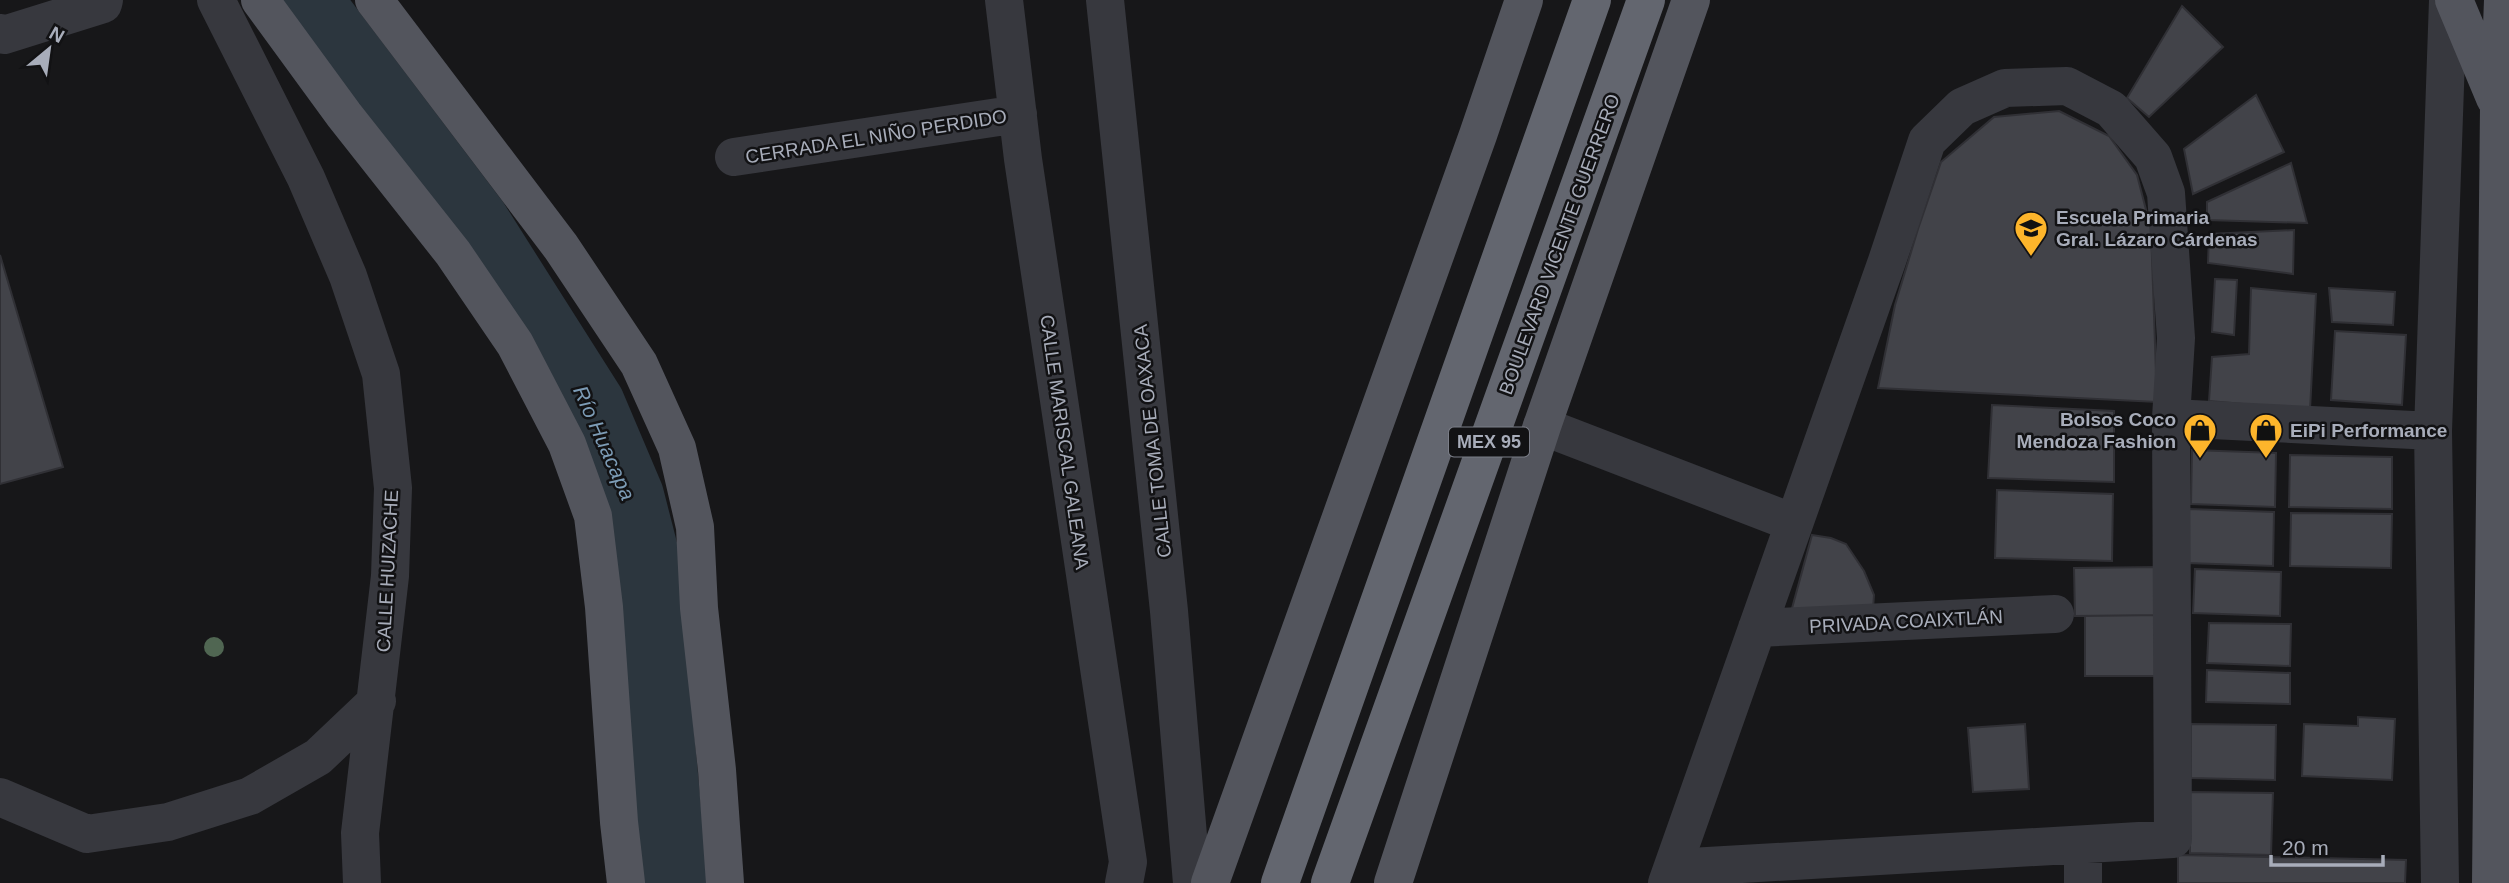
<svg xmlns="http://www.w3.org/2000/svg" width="2509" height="883" viewBox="0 0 2509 883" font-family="Arial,sans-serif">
<rect width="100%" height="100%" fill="#171719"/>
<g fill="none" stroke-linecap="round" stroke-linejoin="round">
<!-- river -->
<path stroke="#2c363e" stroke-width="66" d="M309 0 476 221 592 404 631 496 650 570 654 656 675 883"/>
</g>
<!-- building -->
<path fill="#424349" stroke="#303035" stroke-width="2" d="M2182 6 2223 47 2149 117 2127 98Z
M2256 95 2284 152 2193 194 2184 149Z
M2059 111 2109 136 2137 175 2151 229 2157 402 1878 388 1895 305 1918 229 1941 162 1994 117Z
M2291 163 2307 223 2207 220V202Z
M2294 230 2293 274 2208 263 2209 234Z
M0 255 63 467 0 484Z
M2215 279 2237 280 2234 335 2212 332Z
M2251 288 2316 294 2310 410 2209 401 2212 357 2249 354Z
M2329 288 2395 292 2393 325 2332 322Z
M2335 331 2406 335 2402 405 2331 400Z
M1992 405 2114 411V482L1988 478Z
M2192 450 2276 453 2275 507 2191 504Z
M2290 455 2392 457V509L2289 507Z
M1997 490 2113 494 2112 561 1995 558Z
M2189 509 2274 512 2273 566 2187 563Z
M2291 513 2392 514 2391 568 2290 566Z
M1812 535 1831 538 1846 544 1864 571 1874 595 1873 609 1791 612Z
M2159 567V615L2075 616 2074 568Z
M2195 569 2281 572 2280 616 2193 613Z
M2159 615V676H2085V616Z
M2209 623 2291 624 2290 666 2207 663Z
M2207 670 2290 673V704L2206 702Z
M2358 717 2395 719 2392 780 2302 776 2304 724 2358 726Z
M2025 724 2029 789 1973 792 1968 728Z
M2191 724 2276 725 2275 780 2191 778Z
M2190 792 2273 793 2271 855 2190 853Z
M2178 855 2406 860 2405 883H2178Z"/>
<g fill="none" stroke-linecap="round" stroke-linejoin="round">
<!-- minor -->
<path stroke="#37383e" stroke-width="38" d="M216 0 306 178 348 276 381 374 393 488 390 576 360 833 362 883
M1004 0 1023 159 1128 862 1124 883
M1105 0 1169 611 1192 883
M0 33 4 35 103 4 104 0
M734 157 1018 114
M2171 418 2433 431
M1542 426 1794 523
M1757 628 2055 614
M0 797 87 834 168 822 250 796 318 757 377 701
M2083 845V883
M1667 883 1887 261 1927 141 1962 107 2005 88 2067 86 2111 109 2153 157 2166 193 2176 338 2171 418 2173 839 1673 868
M2440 883 2433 431 2448 0"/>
<!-- major -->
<path stroke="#53555d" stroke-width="38" d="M260 0 344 115 453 253 515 344 567 444 593 516 604 607 619 822 626 883
M374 0 561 247 639 364 677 448 695 527 699 608 717 770 725 883
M2454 0 2495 98
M1210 883 1478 135 1524 0
M1393 883 1542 426 1691 0
M2491 883 2499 107 2503 0"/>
<!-- highway -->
<path stroke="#63666f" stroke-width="38" d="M1280 883 1592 0
M1330 883 1646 0"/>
</g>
<!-- trees -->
<circle fill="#506652" cx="214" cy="647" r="10"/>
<!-- icons -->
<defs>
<symbol id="school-pin" viewBox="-11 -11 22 30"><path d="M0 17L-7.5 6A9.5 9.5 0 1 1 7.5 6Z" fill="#fdb52b" stroke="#121214"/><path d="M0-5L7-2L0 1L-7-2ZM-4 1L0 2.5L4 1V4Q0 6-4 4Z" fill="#111"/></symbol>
<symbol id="shop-pin" viewBox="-11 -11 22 30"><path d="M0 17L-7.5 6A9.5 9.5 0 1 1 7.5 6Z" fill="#fdb52b" stroke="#121214"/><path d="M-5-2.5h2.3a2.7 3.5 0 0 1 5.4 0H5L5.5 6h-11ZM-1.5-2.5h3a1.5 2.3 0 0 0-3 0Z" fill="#111"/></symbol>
</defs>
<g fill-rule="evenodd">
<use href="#school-pin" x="2012" y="209" width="38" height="52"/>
<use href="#shop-pin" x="2181" y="411" width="38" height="52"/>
<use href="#shop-pin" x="2247" y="411" width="38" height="52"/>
</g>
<g text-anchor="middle" stroke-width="5" stroke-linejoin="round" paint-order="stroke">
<!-- shield labels -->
<rect fill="#121214" stroke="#7b7e88" stroke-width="2" x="1449" y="427.5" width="80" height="29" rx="5"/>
<g font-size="18" font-weight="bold" fill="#a8adba">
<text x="1489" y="448">MEX 95</text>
</g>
<!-- street labels -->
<g font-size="19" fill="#a8adba" stroke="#121214">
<text transform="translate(876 136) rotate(-9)" y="7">CERRADA EL NIÑO PERDIDO</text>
<text transform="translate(1559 244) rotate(-70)" y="7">BOULEVARD VICENTE GUERRERO</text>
<text transform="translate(1152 441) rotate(-96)" y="7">CALLE TOMA DE OAXACA</text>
<text transform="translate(1065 442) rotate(82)" y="7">CALLE MARISCAL GALEANA</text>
<text transform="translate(387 571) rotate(-87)" y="7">CALLE HUIZACHE</text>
<text transform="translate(1906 621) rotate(-3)" y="7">PRIVADA COAIXTLÁN</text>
</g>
<!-- poi labels -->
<g font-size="19" font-weight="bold" fill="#a8adba" stroke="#121214" text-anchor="start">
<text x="2056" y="224">Escuela Primaria<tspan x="2056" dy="22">Gral. Lázaro Cárdenas</tspan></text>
<text x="2176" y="426" text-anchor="end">Bolsos Coco<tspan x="2176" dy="22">Mendoza Fashion</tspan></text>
<text x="2290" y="437">EiPi Performance</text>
</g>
<!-- water labels -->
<g font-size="21" font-style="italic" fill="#7d9cb6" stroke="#121214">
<text transform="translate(604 443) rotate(66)" y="7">Río Huacapa</text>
</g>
</g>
<!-- north arrow -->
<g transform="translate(49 49) rotate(29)" stroke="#121214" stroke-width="5" paint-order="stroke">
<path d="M0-5L12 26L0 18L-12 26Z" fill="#a8adba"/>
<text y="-10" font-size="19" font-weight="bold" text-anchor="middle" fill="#a8adba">N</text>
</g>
<!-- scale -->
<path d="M2271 855v10h112v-10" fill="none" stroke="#a8adba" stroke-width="3.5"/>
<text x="2282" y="855" font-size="21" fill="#a8adba" stroke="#121214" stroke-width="5" paint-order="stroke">20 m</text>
</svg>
